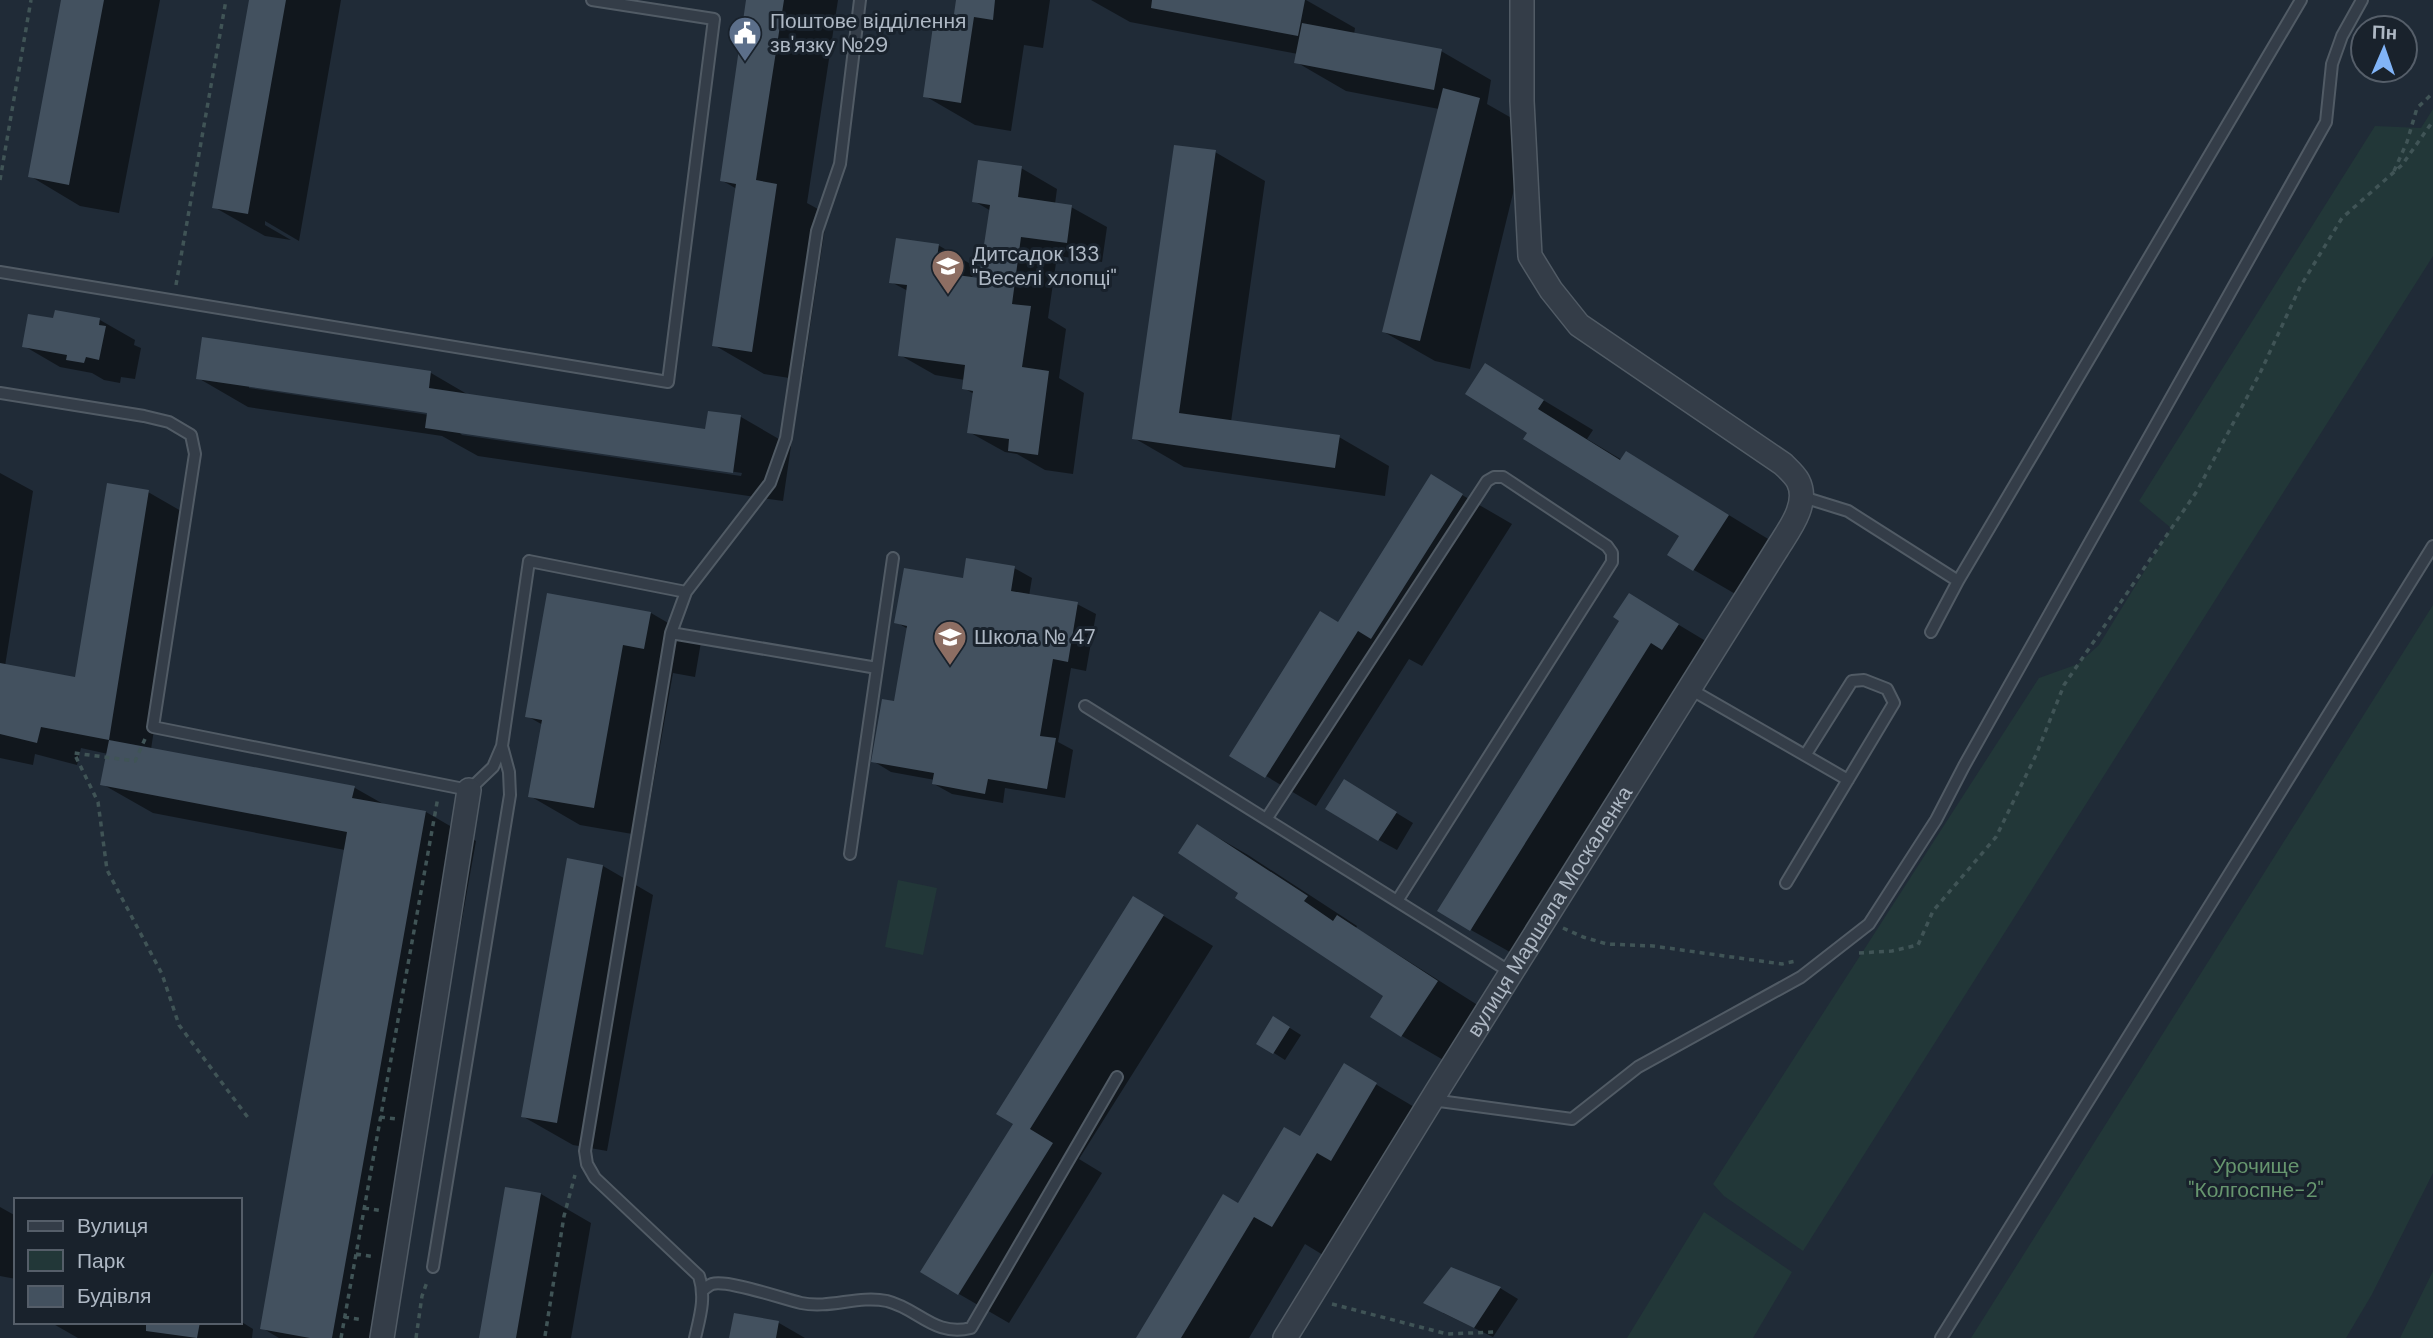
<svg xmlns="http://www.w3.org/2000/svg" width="2433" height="1338" viewBox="0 0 2433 1338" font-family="'DM Sans',sans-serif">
<rect width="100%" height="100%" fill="#202b37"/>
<!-- green -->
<path fill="#223738" d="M2433 109V256L1803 1251 1724 1196 1713 1184 2039 678 2078 664 2099 645 2171 528 2139 501 2375 126 2421 128Z
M2433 605V1173L2371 1296 2346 1338H1971Z
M898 880 937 888 923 955 885 947Z
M1704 1212 1792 1272 1753 1338H1627Z
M2433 1271V1338H2400Z"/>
<!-- shadow -->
<path fill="#0007" fill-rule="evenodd" d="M63 0H160L119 213 80 206 30 176Z
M250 0H341L299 241 265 221V225L291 240 265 236 214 207Z
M747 0H838L807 203 827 214 802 380 764 374 714 345 737 189 721 180Z
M957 0H1050L1043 48 1024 45 1011 131 975 125 925 96 954 23Z
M1091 0H1306L1355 28 1354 35 1441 51 1491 80 1487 104 1529 128 1470 369 1435 361 1384 332 1439 109 1346 91 1296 62 1298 54 1130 22Z
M1215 152 1265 181 1231 422 1339 437 1389 466 1385 496 1184 467 1134 438Z
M1021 168 1057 189 1055 204 1071 207 1107 227 1102 262 1057 256 1048 318 1066 329 1059 378 1084 393 1073 474 1045 470 1017 454 1005 452 969 432 974 394 964 388 965 380 935 375 900 355 908 291 891 282 938 245 974 266 972 279 981 280 991 211 974 201Z
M54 320H100L135 340 134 345 141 348 135 379 121 377 120 383 104 380 92 373 60 367 24 346Z
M1485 365 1593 430 1587 439 1622 460 1627 453 1778 545 1744 599 1694 570 1681 536 1529 432Z
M431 373 472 397 707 431 710 413 741 417 791 446 783 501 478 456 442 436 248 407 198 378ZM249 385 436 413V416L249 388ZM458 431 742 473 741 476 462 435Z
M0 473 33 491 5 666 76 679 148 492 188 515 151 749 355 788 385 805 426 812 476 841 387 1338H279L262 1328 345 850 153 813 102 784 108 754 81 748 77 765 35 754 33 765 0 758Z
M1431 477 1512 524 1422 666 1409 659 1316 806 1231 755 1339 624Z
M1014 568 1032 578 1029 596 1077 604 1096 614 1086 671 1071 668 1058 742 1073 750 1065 798 1005 788 1003 803 952 794 934 784 935 780 891 772 873 761 896 703 908 629 896 622 964 580Z
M1629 595 1724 652 1517 956 1471 930 1621 621Z
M651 613 701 642 695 677 673 673 644 836 580 825 530 796 543 725 527 716Z
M1362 792 1413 823 1397 850 1379 840Z
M1198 826 1248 855 1357 926 1356 928 1487 1011 1452 1065 1402 1036 1386 995 1241 892Z
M603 866 653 895 607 1151 573 1145 522 1116Z
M1134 898 1213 946 1079 1159 1102 1173 1009 1323 959 1294 1015 1124Z
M1274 1018 1301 1035 1285 1060 1258 1043Z
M1345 1066 1426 1114 1382 1188 1368 1180 1323 1255 1305 1244 1249 1338H1139L1239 1206 1301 1138Z
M541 1194 591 1223 571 1338H480Z
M0 1207 16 1216V1279L0 1276Z
M1451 1269 1500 1288 1518 1299 1493 1337 1443 1313Z
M240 1321 253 1329 252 1338H78L50 1322Z
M779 1323 805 1338H731Z"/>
<!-- building -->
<path fill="#43515f" d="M61 0H104L69 185 28 177Z
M249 0H286L248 214 212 208Z
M746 0H784L756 180 777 184 752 352 712 346 736 184 720 181Z
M956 0H995L993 20 974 17 961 103 923 97 934 19 953 21Z
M1152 0H1305L1298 36 1151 8Z
M1302 23 1442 49 1434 90 1294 63Z
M1443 88 1480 98 1420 341 1382 332Z
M1174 145 1216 150 1179 413 1340 435 1335 468 1132 439Z
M978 160 1022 166 1018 197 1072 205 1067 243 1021 237 1012 304 1031 306 1022 367 1049 371 1038 455 1008 451 1009 439 967 433 973 391 962 389 965 365 898 356 907 285 889 283 896 238 939 244 935 272 979 278 990 205 972 202Z
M55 310 100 318 99 325 106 326 99 360 86 357 84 363 66 360 67 355 22 347 28 314 53 318Z
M202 337 431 371 429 388 705 429 708 411 741 415 733 473 425 428 427 413 196 379Z
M1485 363 1544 400 1538 409 1620 460 1626 451 1729 515 1693 571 1667 555 1679 536 1523 439 1527 433 1465 394Z
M1431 474 1463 494 1371 639 1358 631 1265 778 1229 756 1320 611 1338 622Z
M107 483 149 490 109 740 41 727 37 743 0 734V663L75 677Z
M966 558 1015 566 1011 591 1078 602 1068 662 1053 659 1040 736 1056 738 1047 789 988 779 985 794 932 784 934 773 871 762 882 699 894 701 907 626 894 623 904 568 963 578Z
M547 593 651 612 644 649 623 645 594 808 528 797 542 720 525 717Z
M1629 593 1679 624 1662 650 1651 643 1470 931 1437 911 1619 621 1613 617Z
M109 740 355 786 352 798 426 811 332 1338H310L260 1329 347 832 100 785Z
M1344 779 1397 812 1378 841 1325 809Z
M1197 824 1308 896 1304 901 1333 921 1337 915 1438 981 1401 1037 1370 1017 1383 996 1235 898 1238 893 1178 853Z
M567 858 603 865 557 1123 521 1117Z
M1133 896 1164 915 1030 1129 1053 1143 958 1295 920 1272 1013 1124 996 1114Z
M1273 1016 1290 1027 1273 1054 1256 1044Z
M1344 1063 1377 1083 1331 1161 1317 1153 1272 1227 1254 1217 1181 1338H1136L1223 1194 1238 1203 1284 1127 1300 1136Z
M505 1187 541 1193 516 1338H479Z
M1451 1267 1501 1287 1474 1328 1423 1303Z
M734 1313 779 1321 776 1338H729Z
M146 1322H200L197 1338 146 1331Z"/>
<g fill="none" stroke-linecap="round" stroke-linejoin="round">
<defs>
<path id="lane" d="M0 272 668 382 714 19 592 0
M0 393 144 416 169 422 191 435 195 454 153 727 469 790 493 767 502 746 529 561 686 592
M1803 497 1848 511 1958 581 2301 0
M1931 632 1958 581
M671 633 877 668
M1690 689 1848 780
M1085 706 1512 973
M1267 818 1487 481 1494 477H1503L1607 546 1612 553V562L1397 901
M850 854 893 558
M1786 883 1894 703 1887 689 1864 680 1852 681 1806 754
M1432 1100 1572 1119 1638 1067 1801 977 1869 924 1936 820 1964 766 2326 122 2332 64 2342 36 2362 0
M433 1267 510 795 509 772 502 746
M703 1290C706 1288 709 1285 712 1284 727 1279 783 1299 801 1303 830 1309 858 1295 887 1301 919 1309 934 1337 971 1328L1117 1077
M695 1338C700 1316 706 1298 699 1276L595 1178 587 1164 585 1151 671 633 686 592 770 483 786 438 817 231 840 164 860 0
M1941 1338 2433 546"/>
<g id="street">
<path d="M382 1338 469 790"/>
<path id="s1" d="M1285 1338 1437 1091 1777 549C1788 531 1810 504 1798 481 1795 475 1788 469 1783 464L1579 325 1551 290 1530 256 1522 101V0"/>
</g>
</defs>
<!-- lane casing -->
<use href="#lane" stroke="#515b65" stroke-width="14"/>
<!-- street casing -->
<use href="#street" stroke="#515b65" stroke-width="26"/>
<!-- path -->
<path stroke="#405456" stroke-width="3.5" stroke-dasharray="5 5" stroke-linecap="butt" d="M2394 171 2407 142 2417 108 2433 93
M0 180 31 0
M176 285 226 0
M145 739 135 761 74 753 98 802 107 870 162 974 179 1025 249 1119
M1563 928 1583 937 1607 944 1653 946 1782 964 1796 961
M1859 953 1892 951 1918 945 1933 911 1996 837 2036 755 2064 685 2197 491 2261 371 2300 287 2342 218 2402 165 2433 121
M380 1117 396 1119
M364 1208 383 1211
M356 1254 375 1257
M1332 1304 1447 1334 1494 1332
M344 1317 363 1320
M545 1336 564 1216 575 1175
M341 1338 438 797
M416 1338 422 1296 427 1282"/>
<!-- lane -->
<use href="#lane" stroke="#343d48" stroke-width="10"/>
<!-- street -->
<use href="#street" stroke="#343d48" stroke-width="23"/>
</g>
<!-- icons -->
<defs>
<symbol id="civic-pin" viewBox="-11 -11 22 30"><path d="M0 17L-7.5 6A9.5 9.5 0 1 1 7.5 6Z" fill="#5c6f8a" stroke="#19222c"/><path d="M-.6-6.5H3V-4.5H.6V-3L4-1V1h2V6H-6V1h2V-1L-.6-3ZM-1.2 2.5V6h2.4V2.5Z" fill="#fff"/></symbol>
<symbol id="school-pin" viewBox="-11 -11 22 30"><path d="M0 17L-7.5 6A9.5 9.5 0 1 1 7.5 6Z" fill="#8d6e63" stroke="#19222c"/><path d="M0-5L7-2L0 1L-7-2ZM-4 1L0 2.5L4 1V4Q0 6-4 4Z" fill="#fff"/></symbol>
</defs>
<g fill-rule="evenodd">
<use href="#civic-pin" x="726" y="14" width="38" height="52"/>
<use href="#school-pin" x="929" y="247" width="38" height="52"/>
<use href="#school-pin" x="931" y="618" width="38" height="52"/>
</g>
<g text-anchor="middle" stroke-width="6" stroke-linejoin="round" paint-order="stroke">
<!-- poi labels -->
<g font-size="21" fill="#aeb8c4" stroke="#19222c" text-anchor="start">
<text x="770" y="28">Поштове відділення<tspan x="770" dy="24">зв'язку №29</tspan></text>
<text x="972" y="261">Дитсадок 133<tspan x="972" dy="24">"Веселі хлопці"</tspan></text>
<text x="974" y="644">Школа № 47</text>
</g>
<!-- street labels -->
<g font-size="21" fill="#aeb8c4" stroke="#19222c">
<text dy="7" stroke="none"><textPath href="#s1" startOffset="502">вулиця Маршала Москаленка</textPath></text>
</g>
<!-- park labels -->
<g font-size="21" fill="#66956e" stroke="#19222c">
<text x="2256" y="1173">Урочище<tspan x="2256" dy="24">"Колгоспне-2"</tspan></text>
</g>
</g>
<!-- legend -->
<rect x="14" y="1198" width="228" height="126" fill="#19222c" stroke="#555e69" stroke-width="2"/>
<rect x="28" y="1221" width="35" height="10" fill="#343d48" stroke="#555e69" stroke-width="2"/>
<text x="77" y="1233" font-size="21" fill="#aeb8c4">Вулиця</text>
<rect x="28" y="1250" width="35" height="21" fill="#223738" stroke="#555e69" stroke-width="2"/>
<text x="77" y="1268" font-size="21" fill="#aeb8c4">Парк</text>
<rect x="28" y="1286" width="35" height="21" fill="#43515f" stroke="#555e69" stroke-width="2"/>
<text x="77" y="1303" font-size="21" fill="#aeb8c4">Будівля</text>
<!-- north arrow -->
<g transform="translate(2384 49) rotate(2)"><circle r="33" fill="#19222c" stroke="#555e69" stroke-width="2"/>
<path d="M0-5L12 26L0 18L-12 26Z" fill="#81b4f7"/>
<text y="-10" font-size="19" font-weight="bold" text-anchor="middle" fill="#aeb8c4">Пн</text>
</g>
</svg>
